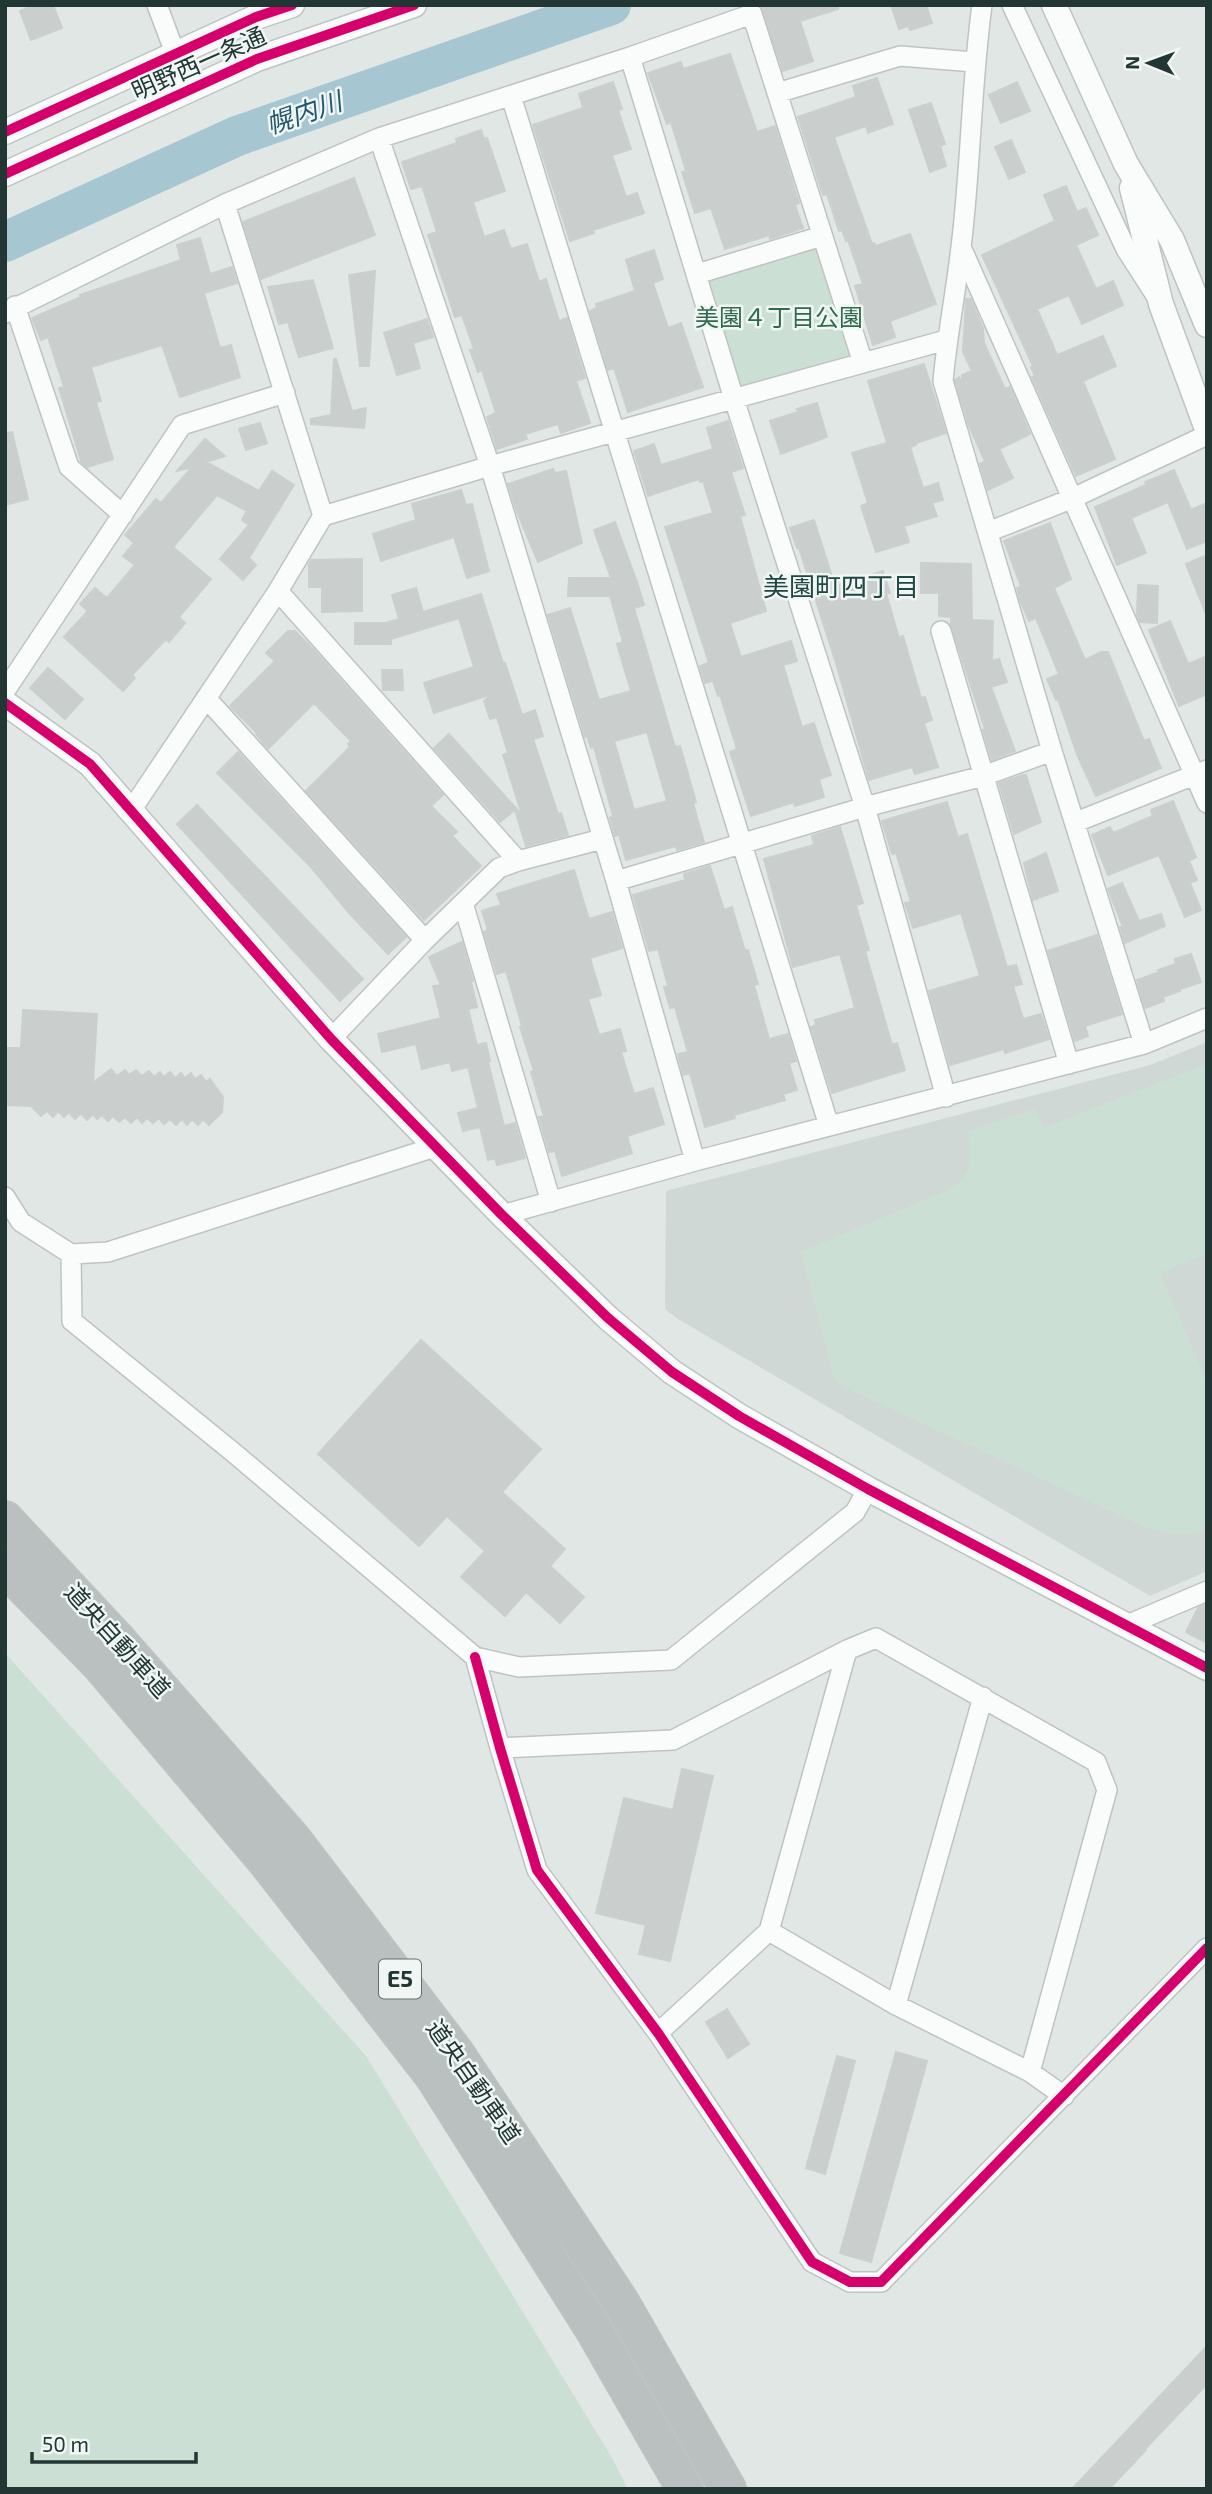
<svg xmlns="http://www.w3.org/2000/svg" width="1212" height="2494" viewBox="0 0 1212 2494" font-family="'Exo 2','Noto Sans JP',sans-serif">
<rect width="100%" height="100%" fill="#e1e7e5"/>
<!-- built -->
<path fill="#d0d8d5" d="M1207 1042V1571L1150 1596 678 1319 665 1309 666 1191 1150 1065Z"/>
<!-- green -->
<path fill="#ccdfd4" d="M822 236 863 363 734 399 697 274Z
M1207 1064V1253L1160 1273 1207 1382V1529C1185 1538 1164 1534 1143 1526L842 1386 834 1378 801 1252 948 1190C976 1173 970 1161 968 1131L1035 1109 1043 1128Z
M5 1653 366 2056 611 2456 628 2489H5Z"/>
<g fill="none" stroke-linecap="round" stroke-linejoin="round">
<!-- river -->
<path stroke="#a6c6d1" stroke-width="40" d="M5 242 237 136 611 5"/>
</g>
<!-- building -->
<path fill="#cacfce" stroke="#cad0ce" stroke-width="2" fill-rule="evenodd" d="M34 5H53L62 28 31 40 20 11Z
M760 5H838V9L800 21 813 61 783 71Z
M891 5H926L932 23 910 30 908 26 899 29Z
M730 54 757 132 775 126 799 203 795 205 803 228 770 239 769 235 725 249 711 208 695 213 682 172 686 171 671 122 667 124 648 73 681 62 683 69Z
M877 78 893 124 868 133 866 126 834 137 872 244 874 243 876 246 910 234 936 304 890 321 895 337 873 345 855 286 863 284 848 240 846 241 842 230 839 231 827 194 823 195 798 117 856 97 853 86Z
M613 82 622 109 618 110 631 149 612 155 626 197 637 193 644 213 593 230 594 233 570 241 533 125 583 108 579 94Z
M1017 82 1030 111 1001 123 989 95Z
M931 103 945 144 940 146 946 166 930 172 909 110Z
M481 130 484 139 487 138 505 191 473 202 484 237 504 230 511 249 527 244 539 282 546 279 559 321 567 318 585 378 576 381 590 423 561 433 558 424 525 434 527 439 497 449 487 417 496 413 482 370 478 372 470 350 474 349 462 315 455 317 428 235 437 232 422 186 411 189 402 162 457 143 456 139Z
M1011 140 1025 172 1009 179 995 147Z
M354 178 375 235 261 279 243 222Z
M1066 186 1077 212 1086 208 1098 235 1076 245 1096 289 1113 281 1123 305 1082 324 1069 295 1037 309 1057 355 1103 336 1116 366 1083 381 1115 459 1076 476 1032 377 1035 376 1031 367 1033 366 982 255 1055 221 1044 195Z
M200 238 210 274 232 267 237 283 204 293 220 348 231 345 240 377 180 397 162 345 91 367 101 401 96 402 113 459 87 467 81 461 59 388 64 387 48 337 41 340 32 318 81 297 80 295 181 260 177 245Z
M654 250 663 279 653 283 668 328 681 323 703 387 628 412 614 368 608 370 590 311 597 308 596 304 635 291 626 260Z
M375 271 369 366H360L349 275Z
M313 280 333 348 299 357 288 322 279 324 268 287Z
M966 299H971L983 328 984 343 1005 389 1010 387 1030 434 999 449 1013 478 988 490 980 464 985 461 969 426 955 380 959 377 962 385V375L972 371 963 352Z
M427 319 433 337 413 343 420 368 397 375 384 333Z
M334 359H336L352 411 366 408 364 428 311 424V419L331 415Z
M924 364 946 433 916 443V445L910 447 923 488 938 483 943 500 932 503 937 516 904 526 909 542 876 552 861 506 868 503 852 453 887 443 868 381Z
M817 403 827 437 781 454 770 421 798 412 797 409Z
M728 421 743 468 731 472 745 515 740 516 766 611 730 623 741 657 791 641 797 661 783 665 802 727 814 723 831 775 819 779 824 797 795 806 794 802 751 816 730 752 737 749 720 695 718 696 713 681 705 683 700 666 708 663V660L665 527 713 513 703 481 700 482 699 479 648 496 634 451 654 444 661 465 713 449 707 428Z
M260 423 267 443 246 450 239 429Z
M12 432 28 499 5 505V433Z
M205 439 225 456 206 462 259 491 272 471 294 485 249 558 256 565 243 580 220 559 249 525 242 520 247 511 217 495 173 547 211 579 179 617 185 623 169 642 166 639 132 675 135 678 123 691 64 637 88 611 80 604 95 588 107 598 135 565 123 556 134 543 125 535 156 499 161 503 192 467 177 471Z
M553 469 555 473 566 471 582 543 538 562 517 512 508 484Z
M1174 470 1191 510 1207 503V541L1187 549 1168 502 1131 518 1146 553 1117 565 1095 507 1146 485 1145 482Z
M461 490 466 505 472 504 489 571 467 578 454 537 381 561 373 534 416 520 412 504Z
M814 520 835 586 883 571 890 593H886L899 638 903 636 921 698 925 697 932 720 924 723 938 767 915 774 912 767 869 780 836 663 799 548H797L790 528Z
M615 522 637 582 644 605 634 608 675 747 680 746 696 802 693 803 704 842 677 850 676 846 626 860 619 835 615 836 610 818 613 816 594 747 591 748 587 736 585 737 548 615 570 608 599 700 631 691 617 644 623 642 610 596H568L569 578H611L594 530ZM647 732 667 801 634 810 614 741Z
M1050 523 1071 579 1054 588 1085 660 1101 652H1108L1144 741 1149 739 1161 768 1096 796 1078 757 1058 699 1056 700 1047 679 1059 674 1036 618 1029 621 1020 600 1017 588 1021 586 1004 541Z
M1207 555V614H1206L1186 564Z
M362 559V611L322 612V587H309V564L311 560Z
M921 563 971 564 972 620 993 621 992 661 999 659 1007 682 991 687 1015 751 992 760 983 730 985 729 951 625V617L939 616V593H921Z
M1138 585 1158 586 1157 623 1140 622 1137 615Z
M416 588 423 612 481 594 503 663H505L522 715 535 710 543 736 533 739 558 814 561 813 568 835 526 846 515 810 500 822 434 748 449 734 522 815 503 755 508 753 497 717 490 719 484 701 492 694 434 713 424 683 474 667 459 618 391 639V644H355V623H386L399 619 392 595Z
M1170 621 1188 664 1207 656V694L1179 706 1149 630Z
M288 631H295L313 649 443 795 431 806 457 832 452 836 481 866 424 920 306 791 350 747 348 744 351 741 314 703 268 749 256 734 257 733 230 706 275 661 266 653Z
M48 668 83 699 65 719 30 688Z
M382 670H402L403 690H383Z
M238 752 406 937 388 954 350 914 311 867 217 773Z
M1023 775H1026L1041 822 1014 834 999 783Z
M1173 801 1196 857 1189 861 1197 880 1190 883 1201 910 1185 917 1159 855 1108 875 1092 835 1110 827 1113 833 1153 816 1151 810Z
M947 802 958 837 967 834 1007 967 1016 965 1022 984 1013 986 1023 1019 1041 1014 1049 1039 1005 1053 1004 1049 950 1065 929 991 980 976 961 913 913 928 905 903 911 902 896 853 892 854 882 821Z
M197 805 363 979 340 1001 177 824Z
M840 827 863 903 856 905 869 950 865 951 892 1045 897 1043 905 1070 832 1093 811 1027 816 1025 815 1020 855 1008 840 954 793 967 764 859 814 845 812 836Z
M1046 853 1058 891 1033 900 1024 863Z
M710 866 724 910 732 907 745 951 748 950 758 984 754 985 769 1039 788 1034 796 1061 789 1063 797 1090 783 1094 785 1100 734 1115 735 1118 705 1127 690 1073 683 1075 678 1054 688 1052 675 1007 670 1008 664 987 668 986 658 949 649 951 633 895 685 880 684 874Z
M574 870 589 919 612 912 622 948 590 958 601 995 588 999 599 1035 620 1029 626 1051 621 1052 634 1094 653 1088 664 1124 627 1136 632 1153 562 1176 555 1151 549 1152 539 1117 544 1116 543 1113 531 1072 534 1071 520 1027 522 1026 506 971 497 974 484 932 488 930 482 911 501 905 497 894Z
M1122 883 1139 921 1161 914 1165 926 1125 943 1120 927H1123L1108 889Z
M1097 935 1122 1014 1085 1026 1088 1036 1075 1041 1048 951Z
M462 942 473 981 471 982 477 1007 468 1009 477 1045 486 1043 490 1061 488 1062 504 1126 515 1123 525 1158 497 1165 495 1158 488 1160 480 1127 463 1131 458 1113 478 1108 468 1067 452 1071 450 1062 422 1069 416 1044 382 1052 378 1034 441 1018 433 986 441 985 429 957Z
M1191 954 1201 982 1180 989V991L1163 997 1164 1001 1145 1008 1137 980 1159 972 1158 970 1176 964 1175 959Z
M23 1010 97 1014 93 1083 111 1069 117 1076 125 1070 129 1075 136 1070 142 1076 149 1071 154 1077 160 1072 164 1077 170 1072 175 1078 181 1073 185 1078 191 1073 195 1079 201 1075 206 1082 210 1079 223 1097 222 1112 209 1125 203 1119 198 1125 192 1119 187 1125 182 1119 176 1125 170 1119 164 1124 159 1118 153 1123 147 1118 142 1123 137 1117 131 1123 125 1117 119 1122 113 1116 108 1121 102 1115 97 1119 93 1114 87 1120 81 1113 75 1119 69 1112 64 1117 58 1111 53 1117 47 1111 41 1116 31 1106 5 1105V1048H21Z
M421 1340 541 1449 502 1492 565 1549 550 1566 584 1597 560 1623 526 1592 505 1616 461 1577 485 1551 447 1516 419 1546 318 1454Z
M1207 1604V1643L1186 1632 1198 1608Z
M682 1769 713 1776 670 1961 639 1954 646 1925 596 1913 624 1798 673 1810Z
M727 2009 749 2044 728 2058 706 2022Z
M896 2052 927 2061 871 2262 840 2253Z
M837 2056 855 2061 825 2174 806 2168Z
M1207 2346V2384L1145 2449 1146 2450 1109 2489H1072Z"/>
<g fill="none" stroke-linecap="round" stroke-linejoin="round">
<defs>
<path id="minor" d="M157 5 189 90
M982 5C971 86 971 167 961 247 956 292 947 336 943 381L1052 751 1144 1044
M1012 5 1126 249 1155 294
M630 57 734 399 865 807 946 1097
M777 93 900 56 974 62
M511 96 829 1126
M379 138 490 466 616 881 695 1161
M225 204 323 516
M961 247 1207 803
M697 274 822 236
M15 306 69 467 123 515
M5 313 225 204 379 138 630 57 752 14 863 363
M988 532 1073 498 1207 435
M278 591 518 861
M941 631 1069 1064
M5 691 182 425 285 393
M206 698 425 940
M132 809 278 591 323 516 490 466 946 340
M1076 822 1207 770
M616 881 865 807 983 776 1052 751
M463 903 551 1202
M331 1039 425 940 499 868 518 861 602 839
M5 1197 21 1222 71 1254 108 1252 435 1147
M502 1215 695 1161 1144 1044 1207 1018
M71 1254 72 1321 234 1453 475 1657 519 1667 671 1660 855 1512 868 1489
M1127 1625 1207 1591
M847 1650 769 1931 896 2005 1030 2072 1064 2096
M475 1657 500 1748 537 1870 658 2033 812 2262 850 2282H881L1207 1948
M500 1748 673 1740 847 1650 876 1638 1096 1762 1107 1790 1030 2072
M896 2005 983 1697
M658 2033 769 1931"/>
<path id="tertiary" d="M1054 5 1126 164 1172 240 1207 325
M5 132 256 17 292 5
M5 174 257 59 414 5
M1132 188 1161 304 1207 429
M5 703 90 764 331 1039 502 1215 608 1318 672 1372 739 1416 868 1489 1207 1668"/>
<path id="motorway" d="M5 1519 117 1639 293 1839 456 2053 621 2302 728 2489
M5 1568 100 1665 268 1864 433 2076 593 2329 685 2489"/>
</defs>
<!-- minor casing -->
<use href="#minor" stroke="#bec4c2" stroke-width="22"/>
<!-- tertiary casing -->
<use href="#tertiary" stroke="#bec4c2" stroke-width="27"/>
<!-- motorway casing -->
<use href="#motorway" stroke="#bcc3c1" stroke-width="38"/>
<!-- minor -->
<use href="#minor" stroke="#fafbfb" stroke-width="19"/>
<!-- tertiary -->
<use href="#tertiary" stroke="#fafbfb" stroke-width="24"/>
<!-- motorway -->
<use href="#motorway" stroke="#bac0c0" stroke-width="35"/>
<defs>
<path id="cycleway" d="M5 132 256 17 292 5
M5 174 257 59 414 5
M5 703 90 764 331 1039 502 1215 608 1318 672 1372 739 1416 868 1489 1207 1668
M475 1657 500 1748 537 1870 658 2033 812 2262 850 2282H881L1207 1948"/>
</defs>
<!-- cycleway casing -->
<use href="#cycleway" stroke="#eff6f4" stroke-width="15"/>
<!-- cycleway -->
<use href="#cycleway" stroke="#d6006c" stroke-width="10"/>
</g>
<g text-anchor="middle" stroke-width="5" stroke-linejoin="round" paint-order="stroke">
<!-- shield labels -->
<rect fill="#eff6f4" stroke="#60706e" stroke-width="2" x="379" y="1959.5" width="42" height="39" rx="5"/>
<g font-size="23" font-weight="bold" fill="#223734">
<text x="400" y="1987">E5</text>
</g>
<!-- street labels -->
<g font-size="24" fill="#223734" stroke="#eff6f4">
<text transform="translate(199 64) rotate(-24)" y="8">明野西一条通</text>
<text transform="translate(117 1641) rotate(48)" y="8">道央自動車道</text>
<text transform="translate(473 2082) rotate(55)" y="8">道央自動車道</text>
</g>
<!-- park labels -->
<g font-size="24" fill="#316a4e" stroke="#eff6f4">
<text x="779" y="326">美園４丁目公園</text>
</g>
<!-- water labels -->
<g font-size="26" font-style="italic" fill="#23576d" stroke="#eff6f4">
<text transform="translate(304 113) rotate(-19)" y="9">幌内川</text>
</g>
<!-- neighbourhood labels -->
<g font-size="26" fill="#204742" stroke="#eff6f4">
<text x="841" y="596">美園町四丁目</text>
</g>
</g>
<!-- border -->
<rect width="1212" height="2494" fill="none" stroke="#223734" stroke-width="14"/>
<!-- north arrow -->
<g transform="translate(1149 63) rotate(271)" stroke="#eff6f4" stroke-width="5" paint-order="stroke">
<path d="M0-5L12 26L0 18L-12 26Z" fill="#223734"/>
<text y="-10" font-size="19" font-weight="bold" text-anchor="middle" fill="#223734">N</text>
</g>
<!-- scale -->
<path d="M32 2452v10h164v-10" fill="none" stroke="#223734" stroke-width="3.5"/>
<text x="42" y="2452" font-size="21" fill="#223734" stroke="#eff6f4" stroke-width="5" paint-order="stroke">50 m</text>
</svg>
